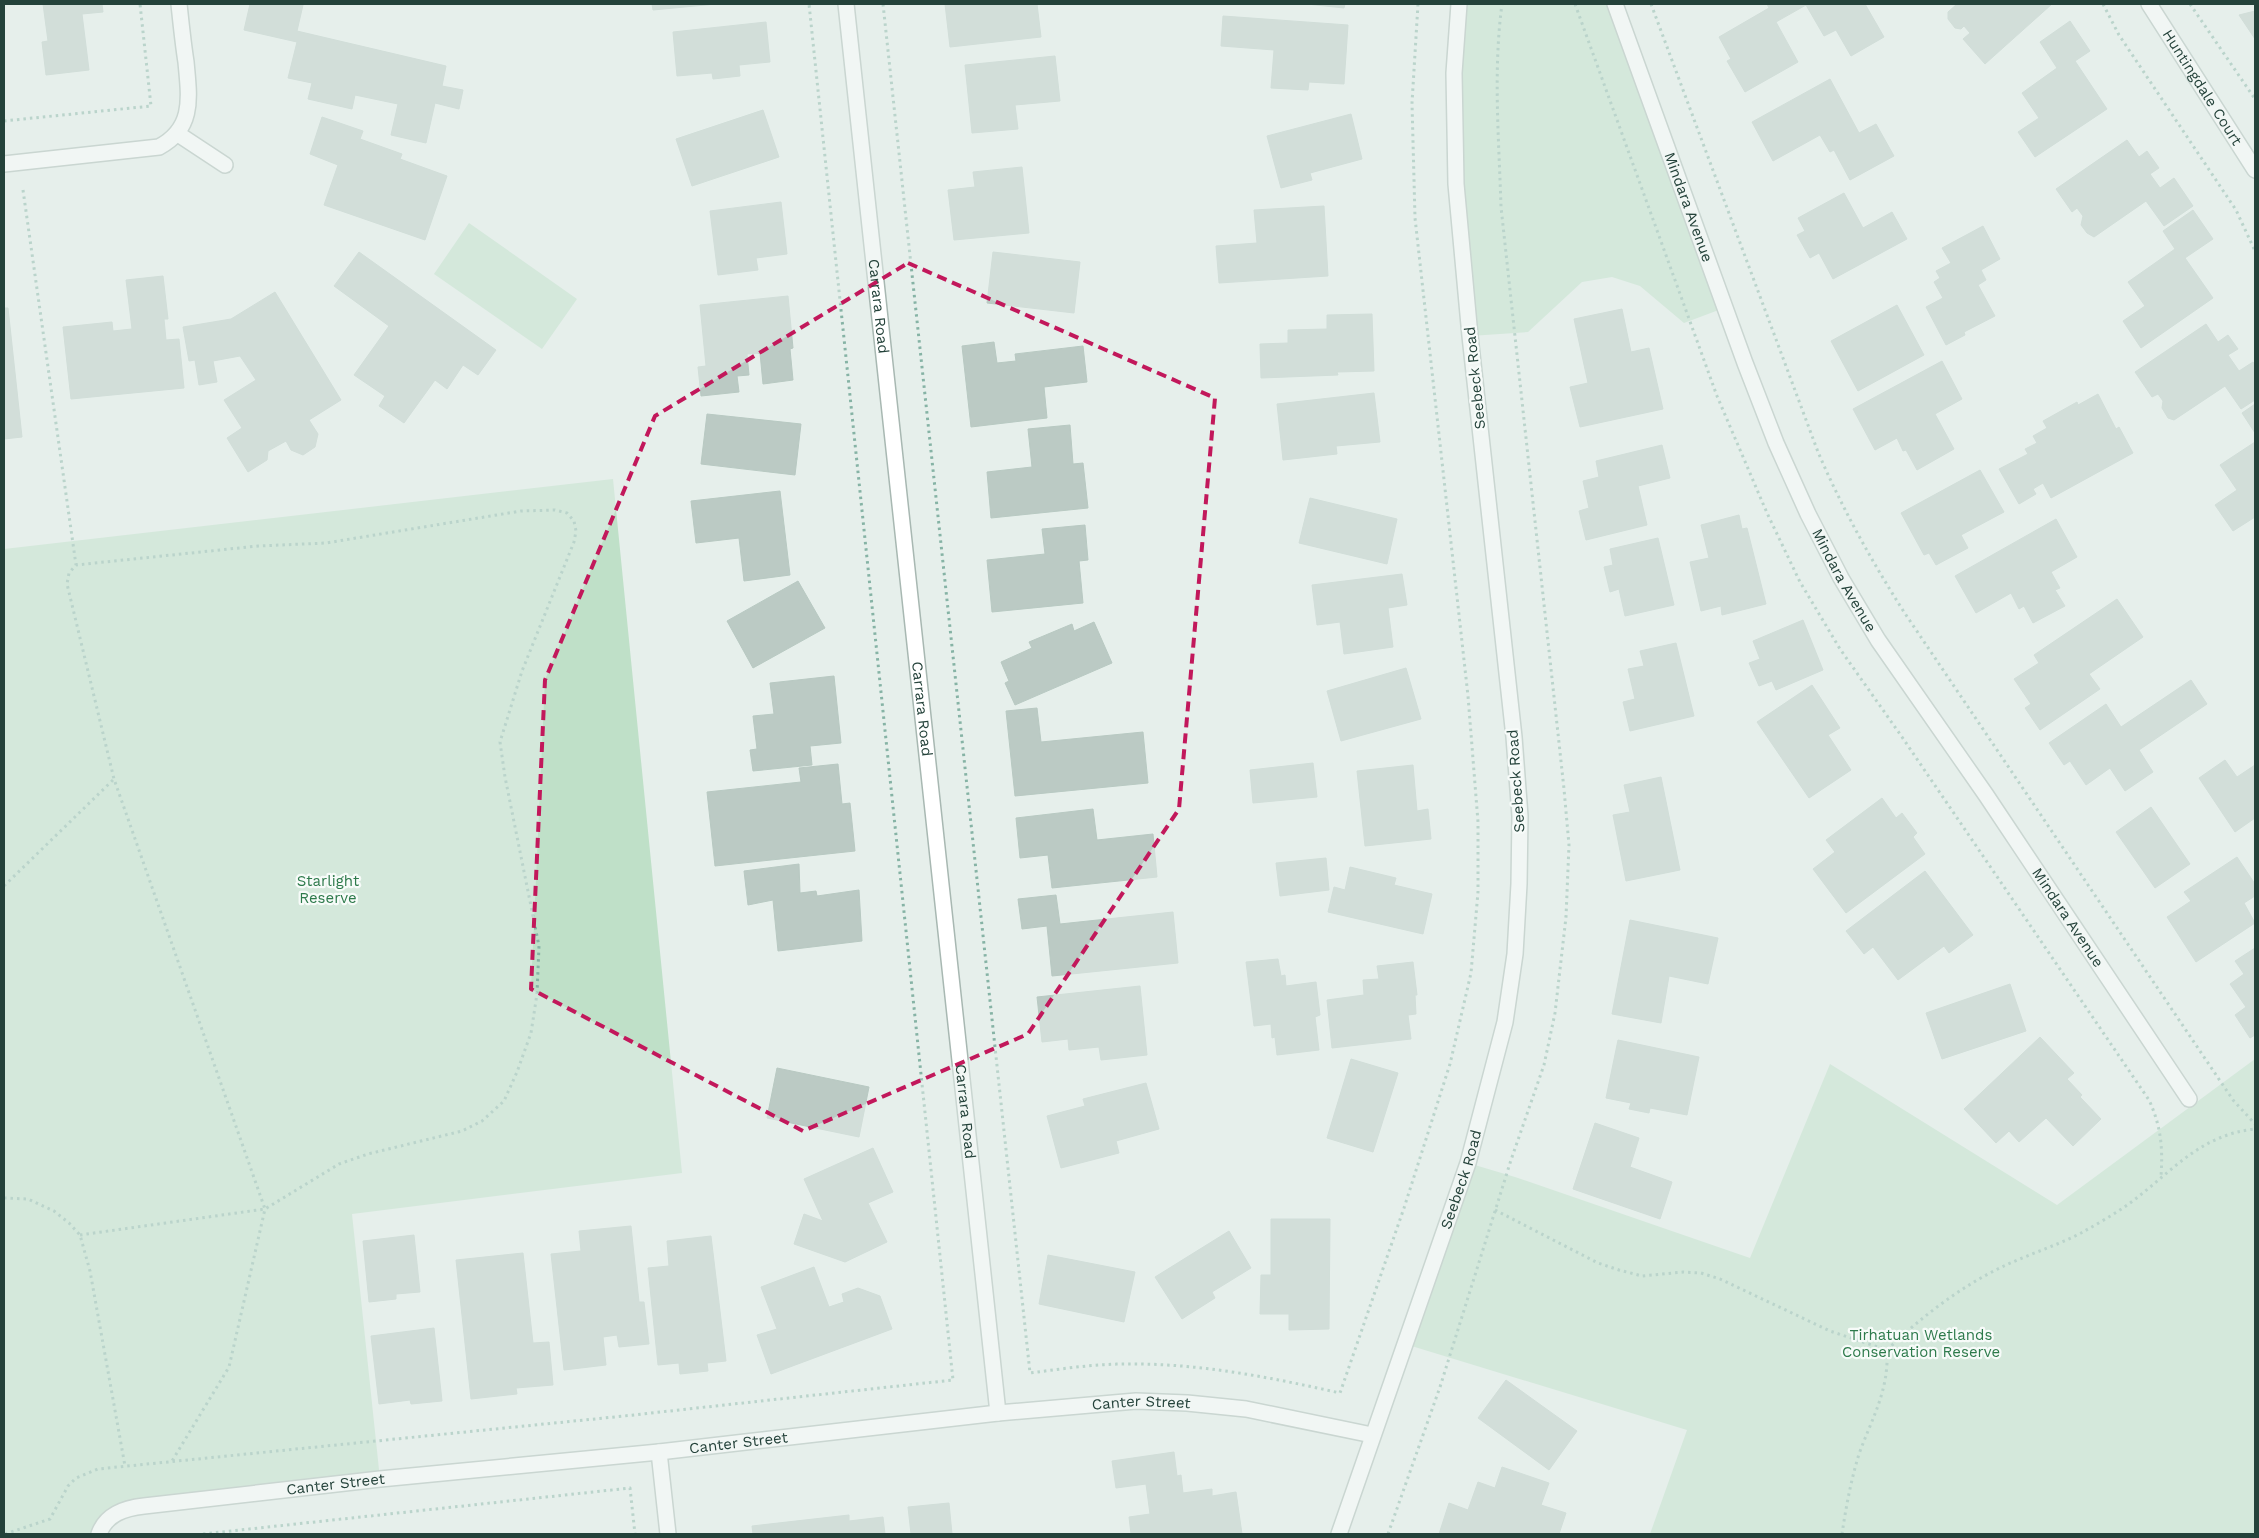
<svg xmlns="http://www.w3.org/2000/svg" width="2259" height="1538" viewBox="0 0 2259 1538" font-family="'Work Sans',sans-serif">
<rect width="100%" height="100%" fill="#e6efeb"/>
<!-- green -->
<path fill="#bfe0c8" d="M1459 4H1615L1724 308 1684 323 1640 286 1612 277 1582 282 1528 332 1470 336 1460 239Z
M469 223 577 299 542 349 434 274Z
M613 479 682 1173 352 1214 380 1479 129 1508 99 1534H4V549Z
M2255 1059V1534H1650L1687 1430 1405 1344 1468 1163 1515 1177 1750 1258 1830 1064 2057 1205Z"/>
<!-- building -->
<path fill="#bbcac4" stroke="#b8c9c2" d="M43 4H102L103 12 82 14 89 70 46 75 42 42 48 41Z
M250 4 303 5 297 31 446 66 442 86 463 90 459 109 435 103 426 143 391 135 398 104 355 95 352 109 308 99 312 83 288 78 297 42 244 30Z
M652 4H716L653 10Z
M945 4H1037L1041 37 950 47Z
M1307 4H1345L1344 8Z
M1767 4 1806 5 1776 22 1798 62 1745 92 1727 61 1731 59 1719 37 1769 8Z
M1809 4H1865L1884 37 1851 56 1836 30 1824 36 1806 5Z
M1957 4H2052L1985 64 1963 39 1970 33 1964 26 1961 29 1955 28 1948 19V12Z
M2255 11V39L2239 15Z
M1223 16 1348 25 1344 84 1309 82 1308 90 1271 88 1274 50 1221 46Z
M2070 21 2090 51 2075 61 2107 109 2035 157 2018 132 2039 118 2022 93 2057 68 2040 42Z
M766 22 770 62 739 65 740 76 713 79 712 73 677 76 673 32Z
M1055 56 1060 101 1015 105 1018 129 972 133 965 65Z
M1830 79 1859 133 1876 124 1894 156 1850 180 1834 150 1830 152 1820 135 1773 161 1752 122Z
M763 110 779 157 692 186 676 139Z
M1351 114 1362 159 1310 173 1312 180 1281 188 1267 136Z
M322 117 363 131 360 139 402 154 400 159 447 176 425 240 324 205 338 165 310 154Z
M2127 140 2139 157 2147 151 2159 168 2150 174 2160 188 2174 178 2193 206 2164 226 2146 201 2094 237 2087 233 2081 225 2083 216 2077 208 2072 212 2056 189Z
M1022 167 1029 233 954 240 948 190 975 187 973 172Z
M1844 193 1863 228 1892 212 1907 239 1833 279 1819 253 1810 258 1797 235 1805 231 1798 218Z
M781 202 787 254 756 258 758 270 718 275 710 211Z
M1324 206 1328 276 1219 283 1216 246 1257 243 1254 210Z
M2193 210 2213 239 2185 258 2213 298 2141 348 2123 321 2145 306 2128 282 2175 249 2163 231Z
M1983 226 2000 259 1981 270 1986 280 1978 285 1995 316 1964 332 1965 335 1946 345 1926 307 1943 298 1934 282 1940 278 1936 271 1951 263 1942 248Z
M359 252 496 350 478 375 463 365 447 389 435 380 404 423 379 406 385 396 354 375 389 326 334 286Z
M993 252 1080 262 1074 313 987 303Z
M163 276 168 319H164L166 340 179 339 184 388 71 399 63 327 112 322 113 331 132 329 126 280Z
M275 292 341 400 309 420 318 434 315 447 303 455 291 450 286 441 268 451 267 460 248 472 227 438 242 428 224 400 256 380 240 356 213 361 217 382 199 385 195 360 189 361 183 327 231 319Z
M788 296 793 348 790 349 793 380 763 384 760 353 747 354 749 375 737 376 739 392 701 396 698 367 706 366 700 305Z
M1897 305 1924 355 1858 391 1831 341Z
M4 308H8L22 437 4 439Z
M1622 309 1631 352 1649 348 1663 409 1580 427 1570 387 1588 383 1574 319Z
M1372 314 1374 371 1337 372 1338 375 1261 378 1260 344 1288 343V330L1327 329V315Z
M2206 324 2218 342 2228 335 2238 349 2228 355 2239 371 2253 362 2255 365V400L2241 409 2225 386 2174 420 2168 418 2162 408 2163 401 2158 394 2152 397 2135 372Z
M994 342 997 363 1016 361 1015 354 1083 346 1087 382 1044 387 1047 418 971 427 962 346Z
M1942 361 1962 399 1935 414 1954 449 1917 470 1906 450 1903 451 1897 438 1875 450 1853 409Z
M1374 393 1380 442 1336 446 1337 454 1283 460 1277 404Z
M2098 394 2116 429 2119 427 2133 453 2051 498 2043 483 2033 489 2036 494 2019 504 1999 469 2028 454 2025 449 2037 443 2033 436 2047 428 2043 421 2077 402 2078 405Z
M2255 404V433L2242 413Z
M707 414 801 424 795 475 701 464Z
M1070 425 1073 464 1083 463 1088 508 991 518 987 472 1032 467 1028 429Z
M2255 442V517L2233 531 2215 505 2237 490 2220 465Z
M1662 445 1670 478 1638 486 1647 525 1586 540 1579 511 1589 508 1583 481 1599 477 1596 461Z
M1980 470 2004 512 1961 535 1968 548 1936 565 1929 553 1924 555 1901 513Z
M780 491 790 575 744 581 739 538 696 543 691 501Z
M1310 498 1397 519 1387 564 1299 543Z
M1739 515 1742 529 1747 528 1766 604 1722 615 1721 606 1701 611 1690 562 1709 558 1701 525Z
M2056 519 2077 557 2051 572 2060 588 2055 590 2065 606 2033 623 2024 606 2019 609 2011 593 1976 613 1955 576Z
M1085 525 1088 560 1079 561 1083 603 992 612 987 560 1045 554 1042 529Z
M1658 538 1674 605 1625 616 1619 589 1610 592 1604 567 1613 565 1610 549Z
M1402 574 1407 605 1388 608 1393 647 1344 654 1340 622 1317 625 1312 585Z
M798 581 825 628 753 668 727 621Z
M2117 599 2143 637 2089 674 2100 689 2040 730 2025 708 2031 704 2014 679 2039 663 2034 655Z
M1803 620 1823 670 1776 690 1772 681 1759 686 1749 663 1760 659 1753 641Z
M1094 622 1112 663 1015 705 1005 683 1009 681 1001 662 1032 648 1029 642 1072 624 1074 631Z
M1676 643 1694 716 1630 731 1623 702 1635 699 1628 669 1644 666 1640 651Z
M1406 668 1421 719 1341 741 1327 691Z
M834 676 841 743 810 746 812 765 753 771 750 750 757 749 753 716 774 714 770 683Z
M2191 680 2207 704 2139 750 2153 772 2125 791 2110 768 2086 785 2070 761 2064 765 2049 743 2106 704 2121 727Z
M1812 685 1840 728 1828 735 1851 770 1809 798 1757 722Z
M1037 708 1041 742 1143 732 1148 783 1015 796 1006 711Z
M2225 760 2237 777 2255 765V818L2235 832 2199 778Z
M1313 763 1317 797 1253 803 1250 770Z
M838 764 842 804 850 803 855 851 715 866 707 792 801 782 799 768Z
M1413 765 1417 811 1428 809 1431 839 1365 846 1357 771Z
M1661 777 1680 870 1626 881 1613 815 1630 812 1624 785Z
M1882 798 1896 818 1902 813 1917 833 1913 837 1925 854 1846 913 1813 869 1835 852 1826 840Z
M2151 807 2190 864 2155 888 2116 832Z
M1093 809 1097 840 1153 834 1157 877 1052 888 1048 855 1020 858 1016 818Z
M2237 857 2255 884V896L2244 903 2255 923 2196 962 2167 917 2191 901 2184 892Z
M1326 858 1329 890 1280 896 1276 863Z
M799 864 800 893 816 891 817 896 859 890 862 941 778 951 773 900 748 905 744 871Z
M1350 867 1396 878 1394 885 1432 894 1423 934 1328 912 1334 887 1345 890Z
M1925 871 1973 935 1949 953 1944 946 1898 980 1873 947 1864 954 1846 931Z
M1056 895 1060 924 1173 912 1178 963 1052 976 1047 926 1022 929 1018 899Z
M1630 920 1718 938 1708 984 1669 976 1661 1023 1612 1014Z
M2255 948V1035L2250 1038 2235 1015 2246 1007 2230 984 2244 974 2235 961Z
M1278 959 1281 976 1285 975 1286 986 1316 982 1320 1015 1315 1017 1319 1050 1277 1055 1275 1037 1272 1038 1271 1024 1254 1026 1246 962Z
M1413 962 1417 995H1415L1416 1014 1408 1015 1411 1039 1332 1048 1327 1000 1364 995 1363 980 1379 979 1377 966Z
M2010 984 2026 1031 1942 1059 1926 1013Z
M1140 986 1147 1055 1101 1060 1099 1047 1069 1050 1068 1039 1042 1042 1037 997Z
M2040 1037 2074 1073 2067 1079 2082 1095 2080 1097 2101 1119 2073 1146 2046 1118 2019 1142 2009 1131 1996 1143 1964 1109Z
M1618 1040 1699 1057 1687 1115 1650 1108 1649 1113 1629 1109 1631 1103 1606 1098Z
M1351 1059 1398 1073 1373 1152 1327 1138Z
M777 1068 869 1087 859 1137 767 1118Z
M1146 1083 1159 1129 1116 1141 1119 1153 1061 1168 1047 1116 1085 1106 1083 1099Z
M1595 1123 1639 1138 1630 1167 1672 1182 1660 1219 1573 1189Z
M873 1148 893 1192 868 1203 887 1242 845 1262 794 1244 804 1214 823 1221 804 1179Z
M1271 1219H1330L1329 1329 1289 1330V1314H1260L1261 1275H1271Z
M631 1226 639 1302H644L649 1344 619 1347 617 1335 603 1337 606 1365 564 1370 551 1254 581 1251 579 1231Z
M1229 1231 1251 1268 1212 1292 1215 1298 1182 1319 1155 1277Z
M414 1235 420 1292 396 1294V1299L369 1302 363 1241Z
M711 1236 726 1361 707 1363 708 1371 680 1374 679 1363 658 1365 648 1268 669 1266 667 1241Z
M523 1253 533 1343 549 1342 553 1385 516 1388 517 1394 471 1399 456 1260Z
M1048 1255 1135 1272 1124 1322 1039 1304Z
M814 1267 829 1307 844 1302 842 1294 858 1288 880 1296 892 1329 771 1374 757 1335 777 1329 761 1287Z
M434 1328 442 1401 411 1404 410 1400 379 1404 371 1336Z
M1506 1380 1577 1431 1549 1470 1478 1418Z
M1174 1452 1177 1476 1181 1475 1183 1493 1212 1489V1496L1236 1492 1242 1534H1131L1129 1517 1150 1514 1146 1484 1116 1488 1112 1461Z
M1502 1467 1549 1483 1541 1505 1566 1513 1559 1534H1439L1449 1503 1468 1510 1478 1482 1495 1488Z
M949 1503 952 1534H911L908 1507Z
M849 1515V1521L883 1517 885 1534H753L752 1526Z"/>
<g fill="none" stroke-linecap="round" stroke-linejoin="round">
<defs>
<g id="street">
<path id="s1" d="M846 4 998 1413"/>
<path id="s2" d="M1615 4 1745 363 1776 443 1808 514 1841 578 1878 640 1986 795 2189 1099"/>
<path id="s3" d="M2149 4 2255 170"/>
<path d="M178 134 225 165"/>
<path d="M4 164 159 147C195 128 189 96 186 62 183 43 181 23 179 4"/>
<path d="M659 1452 668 1534"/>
<path id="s4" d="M99 1534C106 1514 125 1508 144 1506L380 1479 659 1452 998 1413 1136 1401 1187 1403 1246 1409 1372 1435"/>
<path id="s5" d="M1339 1534 1468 1163 1505 1022 1515 954 1519 884 1520 816 1514 737 1470 336 1456 184 1454 73 1459 4"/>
</g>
</defs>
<!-- street casing -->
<use href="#street" stroke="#a8b8b2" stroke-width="18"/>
<!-- path -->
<path stroke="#86b3a5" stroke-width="3" stroke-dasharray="2.5 4" stroke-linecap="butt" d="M883 4 1030 1373C1061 1369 1093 1364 1125 1364 1198 1363 1269 1377 1340 1393L1404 1208 1450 1064 1471 973 1478 892V822L1468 696 1415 218 1412 103 1418 4
M1575 4 1717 396 1767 513 1800 582 1840 649 1902 737 2149 1100C2161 1126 2163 1148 2161 1176
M1651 4 1818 452C1842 508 1871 560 1904 612L2233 1100 2255 1124
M2103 4 2119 35 2236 210 2255 251
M2190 4 2255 99
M4 121 151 106 140 4
M23 190 76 565
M4 886 114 779
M4 1198 28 1199 54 1211 69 1223 80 1235 90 1271 125 1466
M1495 1210 1598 1263 1619 1270 1642 1276 1683 1272 1701 1273 1720 1279 1830 1331 1887 1350C1889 1391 1872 1418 1859 1454 1851 1480 1846 1507 1842 1534
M80 1235 265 1209 339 1164 368 1154 462 1131 482 1121 504 1101 517 1072 531 1033 537 994 539 946 505 777 500 742 522 671 574 542 576 531 574 521 567 513 555 510 521 511 326 543 258 546 76 565 69 573 67 584 114 779 265 1209 229 1367 172 1461
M1887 1350C1920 1318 1961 1286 2004 1266 2029 1254 2056 1246 2081 1233 2097 1224 2115 1214 2130 1203 2172 1172 2199 1135 2255 1129
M5 1534 50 1519 68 1486 76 1478 98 1469 624 1416 953 1380 809 4
M203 1534 630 1488 635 1534
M1388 1534 1440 1387 1511 1160 1544 1065 1555 1013 1566 917 1569 845 1564 789 1501 207C1499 140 1493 71 1502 4"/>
<!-- street -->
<use href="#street" stroke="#fff" stroke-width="15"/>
</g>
<!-- marked area -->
<path d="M0 0H2259V1538H0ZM908 263 1215 398 1179 809 1028 1034 803 1131 531 989 545 680 655 416Z" fill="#e6efeb" fill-opacity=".55" fill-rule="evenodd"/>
<path fill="none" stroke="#c2185b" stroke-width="4" stroke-dasharray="10 6" stroke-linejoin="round" d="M908 263 1215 398 1179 809 1028 1034 803 1131 531 989 545 680 655 416Z"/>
<g text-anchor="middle" stroke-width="4.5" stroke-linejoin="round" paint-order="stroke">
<!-- street labels -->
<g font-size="15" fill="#24423a" stroke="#f7fbf9">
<text dy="5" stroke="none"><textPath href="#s3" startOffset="99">Huntingdale Court</textPath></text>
<text dy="5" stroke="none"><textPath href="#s2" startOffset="216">Mindara Avenue</textPath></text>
<text dy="5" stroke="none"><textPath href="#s1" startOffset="304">Carrara Road</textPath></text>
<text transform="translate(1475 378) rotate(-96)" y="5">Seebeck Road</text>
<text dy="5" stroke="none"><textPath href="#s2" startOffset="621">Mindara Avenue</textPath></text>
<text dy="5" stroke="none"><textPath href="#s1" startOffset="709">Carrara Road</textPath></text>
<text transform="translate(1516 781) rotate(-94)" y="5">Seebeck Road</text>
<text dy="5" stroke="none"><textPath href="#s2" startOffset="1026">Mindara Avenue</textPath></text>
<text dy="5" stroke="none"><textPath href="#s1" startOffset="1114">Carrara Road</textPath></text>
<text dy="5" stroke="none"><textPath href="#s5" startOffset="375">Seebeck Road</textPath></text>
<text dy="5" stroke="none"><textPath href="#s4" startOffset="1059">Canter Street</textPath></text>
<text dy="5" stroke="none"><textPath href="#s4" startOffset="654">Canter Street</textPath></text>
<text dy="5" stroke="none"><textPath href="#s4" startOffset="249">Canter Street</textPath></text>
</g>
<!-- park labels -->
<g font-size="15" fill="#2d7a4b" stroke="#f7fbf9">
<text x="328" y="886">Starlight<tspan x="328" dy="17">Reserve</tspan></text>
<text x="1921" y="1340">Tirhatuan Wetlands<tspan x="1921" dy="17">Conservation Reserve</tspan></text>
</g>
</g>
<!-- border -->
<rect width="2259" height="1538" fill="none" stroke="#24423a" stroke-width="10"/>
</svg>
